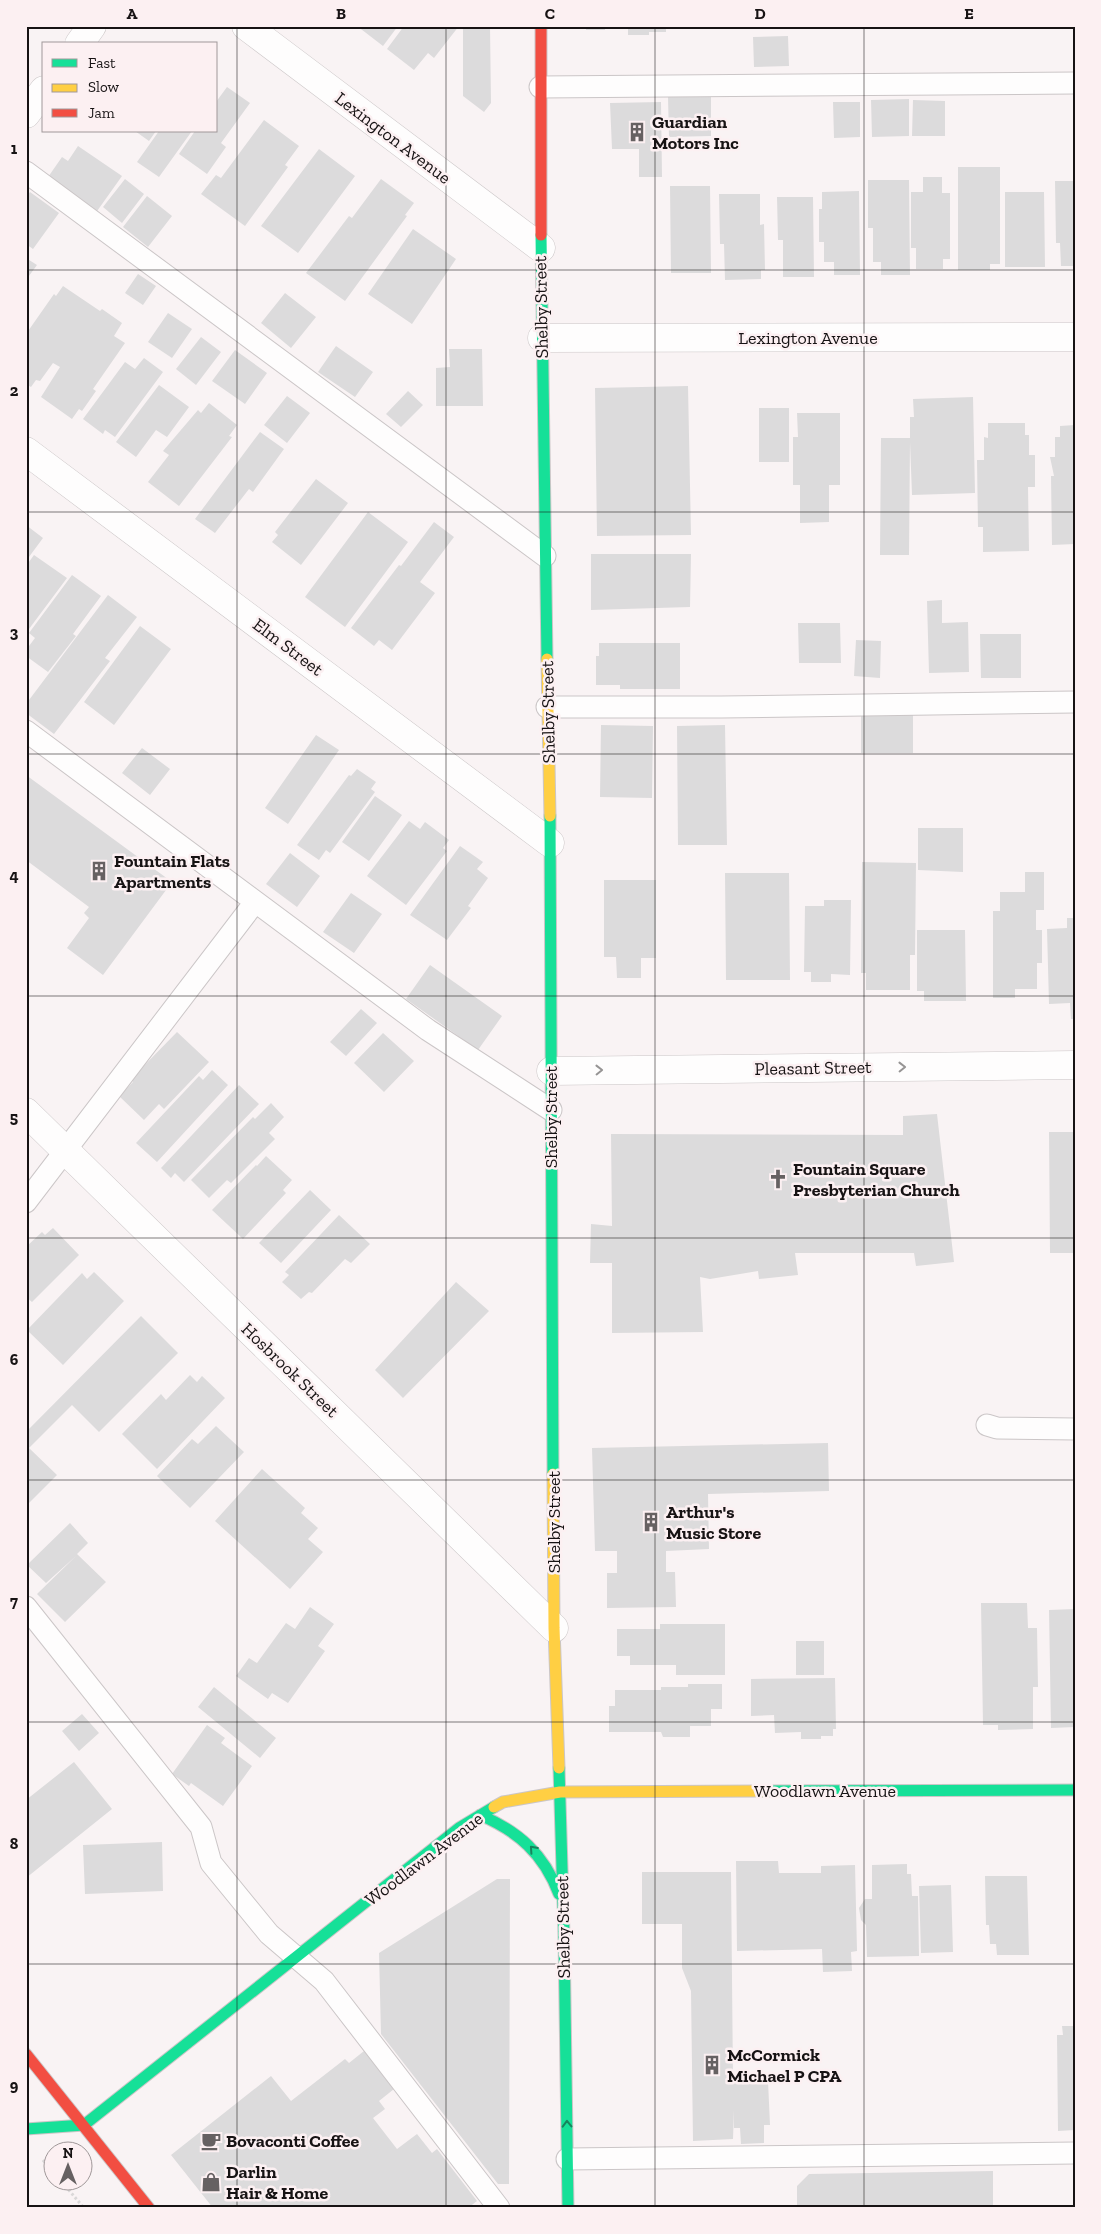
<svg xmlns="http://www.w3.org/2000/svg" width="1101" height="2234" viewBox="0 0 1101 2234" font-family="'Zilla Slab',serif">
<rect width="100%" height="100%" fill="#f9f3f4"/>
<!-- building -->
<path fill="#dcdbdc" d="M357 26H398L383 46Z
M404 26H459L434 58 428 53 414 70 387 49Z
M463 26H490L491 103 484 112 463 96Z
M586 26H605V30H586Z
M628 26H666V32H649V35H628Z
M788 36 789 66 754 67 753 37Z
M227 87 250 103 221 143 226 147 207 174 179 154 195 131H216V102Z
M668 97H711V136L669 137Z
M909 99V136L872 137 871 100Z
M913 100 945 101V136H912Z
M661 102 662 177H639V149H612L610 103Z
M833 102H860V137L834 138Z
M264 120 299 146 285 165 288 167 245 226 201 194 216 175 221 178Z
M135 131H156L149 141Z
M159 131H192L159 177 137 162Z
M78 146 122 176 95 214 46 180 62 157 68 161Z
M319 149 355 176 298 253 261 226Z
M958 167H1000V264H990V270H958Z
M923 177H942V193H950V259H943V269H916V248H911V192H923Z
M125 179 144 194 122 223 103 207Z
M381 179 414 203 405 215 407 216 345 301 306 273 349 216 352 218Z
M868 180H909L910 275H881V262H873V228H868Z
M1055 181H1075V266H1061L1060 243H1056Z
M670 186H710L711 273H671Z
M859 191 860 275H834V262H824V242H819V209H822V192Z
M30 192 59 213 33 249 26 244V197Z
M1005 192H1044L1045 267H1005Z
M719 194H760V225L764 224 765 270H761V279L725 280 724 244H720Z
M147 196 172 216 148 247 123 227Z
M777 197H813L814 277H783V240H778Z
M413 229 456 259 412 324 368 294Z
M26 258 37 265 26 280Z
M138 274 156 286 143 305 125 293Z
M63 286 100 311 102 309 122 323 114 336 125 343 93 389 96 391 82 411 79 409 72 419 41 397 60 367 53 363 40 381 36 380 31 387 26 384V334L54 294 56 296Z
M285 293 316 317 291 348 261 323Z
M168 313 192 329 172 358 148 342Z
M201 337 221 352 196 385 176 369Z
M336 346 373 372 355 397 318 372Z
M449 349H482L483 406H436V368L450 367Z
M235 350 267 373 245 404 212 381Z
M144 358 163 372 115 437 105 430 103 434 83 419 125 362 135 369Z
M159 385 189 407 167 437 156 430 136 457 116 442Z
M688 386 691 535 597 536 595 388Z
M408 391 423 405 401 427 386 414Z
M287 396 310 413 287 443 264 425Z
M973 397 975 493 912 495 910 442 909 555H880L881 438H910V417H914L913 399Z
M209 403 237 425 229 436 232 437 179 506 148 482 169 455 163 451 198 410 201 413Z
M759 408H789V462H759Z
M797 413H840V485H829V522L800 523V485H793V437H798Z
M988 423H1025V435H1029V455H1035V487H1028L1029 551 983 552V527H978L977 460H984V437L988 438Z
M1075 425V544L1052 545 1051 476H1054L1050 457H1055V437H1060V426Z
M260 432 284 449 253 492 249 489 215 533 195 519Z
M316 479 348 503 301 565 272 542 278 535 275 532Z
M368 512 408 542 345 627 305 597Z
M434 522 454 537 420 582 435 593 392 650 379 640 374 646 351 628 399 565 401 566Z
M26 525 43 538 26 561Z
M591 554H691L690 607 591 610Z
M34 555 67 578 29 629 26 627V566Z
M72 575 101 596 73 634 76 636 48 672 26 656V650L35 638 29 633Z
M108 595 137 617 105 658 110 661 54 734 26 713V704Z
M942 600V623L968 622 969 672 929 673 927 601Z
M798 623H840L841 663H799Z
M140 626 171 649 114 725 84 702Z
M980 634H1021V678H981Z
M856 640 881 641 880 678 854 676Z
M599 643H680V689H620V685H596V656H599Z
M861 715H913V753H861Z
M601 725 653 726 652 798 600 797Z
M725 725 727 845H678L677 726Z
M316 735 339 750 288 824 265 808Z
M142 748 170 769 150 795 122 773Z
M357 769 376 782 371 789 375 792 330 853 326 850 319 860 297 845 349 775 351 776Z
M26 775 172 882 103 975 67 948 89 918 84 913 89 907 26 860Z
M375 796 402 815 369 861 342 842Z
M409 821 420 829 425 822 449 840 443 848 447 851 406 905 367 876Z
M918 828H963V872L918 870Z
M460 846 483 862 477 869 488 878 468 906 471 908 447 940 410 915Z
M290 853 320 876 297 907 266 884Z
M862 862 916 863 915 955H910V990H866V973H861Z
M1025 872H1044V910H1036V930H1042V963H1037V989H1015V998H993V911H1000V892H1025Z
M725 873H789L790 980H726Z
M604 880H656V958H641V978H617L616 957H604Z
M351 893 382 914 354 953 323 932Z
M824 900H851L850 975 831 974V982H811V972H804L805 906H824Z
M1067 918H1075V1019H1071L1070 1003 1049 1004 1047 929 1067 928Z
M917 930H965L966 1001H924V991H917Z
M430 965 502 1016 478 1050 406 999Z
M361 1009 377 1023 346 1056 330 1042Z
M177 1032 209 1062 164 1109 159 1104 144 1120 119 1096 133 1082 131 1079Z
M383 1033 414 1061 384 1092 354 1063Z
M212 1070 228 1085 157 1162 136 1143 199 1076 203 1080Z
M239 1085 259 1104 184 1182 175 1173 171 1178 161 1168Z
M271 1103 284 1117 269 1133 275 1139 231 1183 227 1180 209 1198 191 1180 253 1117 255 1119Z
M937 1114 954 1262 916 1266 914 1253H795L798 1275 759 1279 758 1271 710 1279 700 1277 703 1332 612 1333V1263H590L591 1224 612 1226 611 1134 903 1135V1116Z
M1049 1132H1075V1253H1050Z
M266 1156 292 1180 283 1190 286 1193 243 1239 212 1210 256 1165 257 1166Z
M310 1190 331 1210 281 1263 259 1243Z
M339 1215 370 1244 351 1263 345 1259 312 1293 309 1292 301 1299 282 1282 289 1275 285 1272Z
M53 1228 79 1255 32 1302 26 1297V1247L42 1232 45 1235Z
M94 1272 124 1301 63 1365 27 1330 82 1273 87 1279Z
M456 1282 489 1311 403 1398 375 1370Z
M141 1316 178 1353 99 1432 72 1405 29 1448 57 1475 26 1506V1432Z
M190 1375 197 1382 202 1376 225 1398 157 1469 122 1434 161 1394 166 1400Z
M216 1426 244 1452 190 1508 157 1476 192 1439 198 1444Z
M828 1443 829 1491 708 1494 709 1549 666 1551V1572H675L676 1607 607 1608V1573H617V1551H595L592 1448Z
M262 1469 305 1508 301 1513 318 1528 308 1539 323 1552 290 1589 215 1521Z
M70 1523 88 1543 77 1554 106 1582 65 1622 37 1594 76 1556 46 1583 27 1565Z
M981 1603H1027L1028 1628H1037L1038 1687H1033V1729L998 1730V1725H983Z
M310 1607 334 1624 318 1646 325 1651 288 1703 272 1693 268 1699 236 1676 249 1658 257 1663 286 1623 295 1629Z
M1075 1609V1727L1051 1728 1049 1610Z
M660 1624H725V1675H676V1665H630V1656H617V1629H660Z
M796 1641H824V1675H796Z
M835 1678 836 1729H833V1736H821V1739H801V1732L775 1733 774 1715 751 1716V1679Z
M688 1684H722V1709H711V1726H690V1737H663L661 1732H609V1706H615V1690H661V1687H688Z
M214 1687 276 1738 260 1758 198 1707Z
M82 1714 99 1733 79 1751 62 1731Z
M207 1725 225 1738 221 1743 252 1766 223 1806 191 1783 189 1786 172 1774Z
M74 1762 112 1809 26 1878V1800Z
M162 1842 163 1891 85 1894 83 1845Z
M736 1861H778L779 1873H821V1866L855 1865 857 1951 851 1952 852 1971 823 1972 822 1949 737 1951Z
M907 1864V1874H911L912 1896H918L919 1956 867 1957 866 1925 861 1920 859 1908 865 1899H872V1865Z
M642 1872H731L733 2082 768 2081 770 2125H764V2143L741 2144 740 2128H734V2110L733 2139 693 2141 691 1991 682 1968V1924H642Z
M985 1876H1027L1029 1955H997L996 1944H990L989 1925H986Z
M497 1879H510L509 2184H498L381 2034 379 1953Z
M951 1885 953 1952 921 1953 919 1886Z
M1062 2026H1075V2130L1058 2131 1057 2035H1063Z
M364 2051 394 2089 379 2101 385 2109 373 2118 397 2149 417 2134 432 2153 437 2149 477 2201 468 2208H213L171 2155 271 2076 291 2101 345 2059 349 2063Z
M993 2171V2208H797V2186L809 2174Z"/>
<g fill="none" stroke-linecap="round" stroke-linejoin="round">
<defs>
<path id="lane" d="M540 87 1075 83
M26 172 545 556
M547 707H721L1075 702
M26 731 428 1030 551 1110
M26 1202 255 902
M987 1425 997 1428 1075 1429
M26 1607 201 1827 211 1863 269 1934 324 1981 499 2208
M567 2159 1075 2153"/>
<path id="street" d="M246 26 541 248
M79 44 92 26
M26 114 44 90
M542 338 1075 337
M26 451 550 843
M551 1071 1075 1065
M26 1112 554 1628"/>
<path id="fast" d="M541 235 547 659
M550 816 553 1474
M559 1768 564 1935 568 2208
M762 1791 1075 1790
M480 1815C518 1831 544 1854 559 1894
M26 2129 84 2125 459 1828 494 1807"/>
<path id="slow" d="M547 659 550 816
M553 1474 554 1628 559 1768
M494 1807 503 1802 560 1792 762 1791"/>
<path id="jam" d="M541 26V235
M26 2054 149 2208"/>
</defs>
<!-- lane casing -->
<use href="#lane" stroke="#cbc6c7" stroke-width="23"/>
<!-- street casing -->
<use href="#street" stroke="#cbc6c7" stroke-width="29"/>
<!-- fast casing -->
<use href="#fast" stroke="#cbc6c7" stroke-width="13"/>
<!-- slow casing -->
<use href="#slow" stroke="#cbc6c7" stroke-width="13"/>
<!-- jam casing -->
<use href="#jam" stroke="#cbc6c7" stroke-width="13"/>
<!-- path -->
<path stroke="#dad8d8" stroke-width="3" stroke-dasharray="2.5 2.5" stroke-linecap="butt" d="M43 2160 52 2171
M62 2182 84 2208"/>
<!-- lane -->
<use href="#lane" stroke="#fefdfd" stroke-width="21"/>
<!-- street -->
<use href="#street" stroke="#fefdfd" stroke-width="28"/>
<!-- fast -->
<use href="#fast" stroke="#16e098" stroke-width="11"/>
<!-- slow -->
<use href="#slow" stroke="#ffcf43" stroke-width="11"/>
<!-- jam -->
<use href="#jam" stroke="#f24e42" stroke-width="11"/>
</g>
<!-- one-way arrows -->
<defs><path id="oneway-chevron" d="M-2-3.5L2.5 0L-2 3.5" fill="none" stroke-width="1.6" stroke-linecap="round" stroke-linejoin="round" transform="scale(1.25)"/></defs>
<g stroke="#969494">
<use href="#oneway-chevron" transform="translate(902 1067) rotate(-1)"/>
<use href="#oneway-chevron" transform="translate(599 1070) rotate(-1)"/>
</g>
<g stroke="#16845d">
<use href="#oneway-chevron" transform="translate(533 1849) rotate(-132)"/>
<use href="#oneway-chevron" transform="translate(567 2124) rotate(-91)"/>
</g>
<!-- grid -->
<path fill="none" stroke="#171314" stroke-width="1" stroke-opacity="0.55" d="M237 26V2208M446 26V2208M655 26V2208M864 26V2208M26 270H1075M26 512H1075M26 754H1075M26 996H1075M26 1238H1075M26 1480H1075M26 1722H1075M26 1964H1075"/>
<!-- icons -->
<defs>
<symbol id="building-bare" viewBox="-9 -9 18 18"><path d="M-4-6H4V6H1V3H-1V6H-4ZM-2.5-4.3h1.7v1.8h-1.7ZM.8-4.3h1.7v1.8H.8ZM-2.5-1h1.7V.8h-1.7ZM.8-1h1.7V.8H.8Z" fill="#666162" stroke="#fcf0f2" stroke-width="2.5" paint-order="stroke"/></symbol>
<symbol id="church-bare" viewBox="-9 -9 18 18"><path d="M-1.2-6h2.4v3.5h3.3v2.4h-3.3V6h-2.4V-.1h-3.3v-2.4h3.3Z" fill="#666162" stroke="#fcf0f2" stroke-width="2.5" paint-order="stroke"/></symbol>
<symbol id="cafe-bare" viewBox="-9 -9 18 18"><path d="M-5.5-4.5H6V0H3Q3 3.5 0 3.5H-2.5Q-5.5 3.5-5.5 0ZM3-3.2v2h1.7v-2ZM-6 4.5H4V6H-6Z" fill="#666162" stroke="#fcf0f2" stroke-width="2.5" paint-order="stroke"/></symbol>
<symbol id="shop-bare" viewBox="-9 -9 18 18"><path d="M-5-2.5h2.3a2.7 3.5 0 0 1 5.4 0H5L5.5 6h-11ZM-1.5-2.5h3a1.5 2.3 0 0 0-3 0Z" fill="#666162" stroke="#fcf0f2" stroke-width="2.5" paint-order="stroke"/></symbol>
</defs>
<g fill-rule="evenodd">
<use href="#building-bare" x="623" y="118" width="28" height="28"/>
<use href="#building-bare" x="85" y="857" width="28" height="28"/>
<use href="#church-bare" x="764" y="1165" width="28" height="28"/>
<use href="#building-bare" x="637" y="1508" width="28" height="28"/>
<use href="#building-bare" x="698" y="2051" width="28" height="28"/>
<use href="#cafe-bare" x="197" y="2127" width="28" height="28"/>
<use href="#shop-bare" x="197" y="2168" width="28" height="28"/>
</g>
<g text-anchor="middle" stroke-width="5" stroke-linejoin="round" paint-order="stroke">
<!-- poi labels -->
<g font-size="18" font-weight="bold" fill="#171314" stroke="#fcf0f2" text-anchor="start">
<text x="652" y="128">Guardian<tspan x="652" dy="21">Motors Inc</tspan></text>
<text x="114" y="867">Fountain Flats<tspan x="114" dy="21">Apartments</tspan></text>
<text x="793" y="1175">Fountain Square<tspan x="793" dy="21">Presbyterian Church</tspan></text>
<text x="666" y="1518">Arthur's<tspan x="666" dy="21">Music Store</tspan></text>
<text x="727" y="2061">McCormick<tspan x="727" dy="21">Michael P CPA</tspan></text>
<text x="226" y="2147">Bovaconti Coffee</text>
<text x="226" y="2178">Darlin<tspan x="226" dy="21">Hair &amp; Home</tspan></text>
</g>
<!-- street labels -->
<g font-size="18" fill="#171314" stroke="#fcf0f2">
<text transform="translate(393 138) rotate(37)" y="6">Lexington Avenue</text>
<text transform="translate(541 307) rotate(-91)" y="6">Shelby Street</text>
<text x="808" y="344">Lexington Avenue</text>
<text transform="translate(288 647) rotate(37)" y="6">Elm Street</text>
<text transform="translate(548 712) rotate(-91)" y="6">Shelby Street</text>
<text transform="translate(813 1068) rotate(-1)" y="6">Pleasant Street</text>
<text transform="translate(551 1117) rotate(-90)" y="6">Shelby Street</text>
<text transform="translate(290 1370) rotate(44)" y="6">Hosbrook Street</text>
<text transform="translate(554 1522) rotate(-90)" y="6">Shelby Street</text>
<text x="825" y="1797">Woodlawn Avenue</text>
<text transform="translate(424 1859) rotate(-37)" y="6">Woodlawn Avenue</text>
<text transform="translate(563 1927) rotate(-91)" y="6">Shelby Street</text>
</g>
</g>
<!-- border -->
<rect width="1101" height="2234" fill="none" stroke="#fcf0f2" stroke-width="55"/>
<!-- legend -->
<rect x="42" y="42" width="175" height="90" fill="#fcf0f2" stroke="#a09899"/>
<rect x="52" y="59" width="25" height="8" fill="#16e098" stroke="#a09899"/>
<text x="88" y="68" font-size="15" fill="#171314">Fast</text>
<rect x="52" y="84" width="25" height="8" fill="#ffcf43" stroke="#a09899"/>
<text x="88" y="92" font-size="15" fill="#171314">Slow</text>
<rect x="52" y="109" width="25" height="8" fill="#f24e42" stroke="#a09899"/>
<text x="88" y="118" font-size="15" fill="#171314">Jam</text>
<!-- north arrow -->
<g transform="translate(68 2166)"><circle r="24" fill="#fcf0f2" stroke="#a09899"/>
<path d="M0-4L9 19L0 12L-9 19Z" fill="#666162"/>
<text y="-8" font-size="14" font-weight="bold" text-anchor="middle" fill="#171314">N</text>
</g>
<rect x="28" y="28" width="1046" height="2178" fill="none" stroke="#171314" stroke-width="2"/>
<g font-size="16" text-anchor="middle" font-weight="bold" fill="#171314">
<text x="132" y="19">A</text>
<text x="341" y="19">B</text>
<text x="550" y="19">C</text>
<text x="760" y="19">D</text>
<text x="969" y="19">E</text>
<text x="14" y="154">1</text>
<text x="14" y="396">2</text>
<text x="14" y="638">3</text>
<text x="14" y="881">4</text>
<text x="14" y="1123">5</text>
<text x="14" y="1365">6</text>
<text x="14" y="1607">7</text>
<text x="14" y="1849">8</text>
<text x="14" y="2091">9</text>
</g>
</svg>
